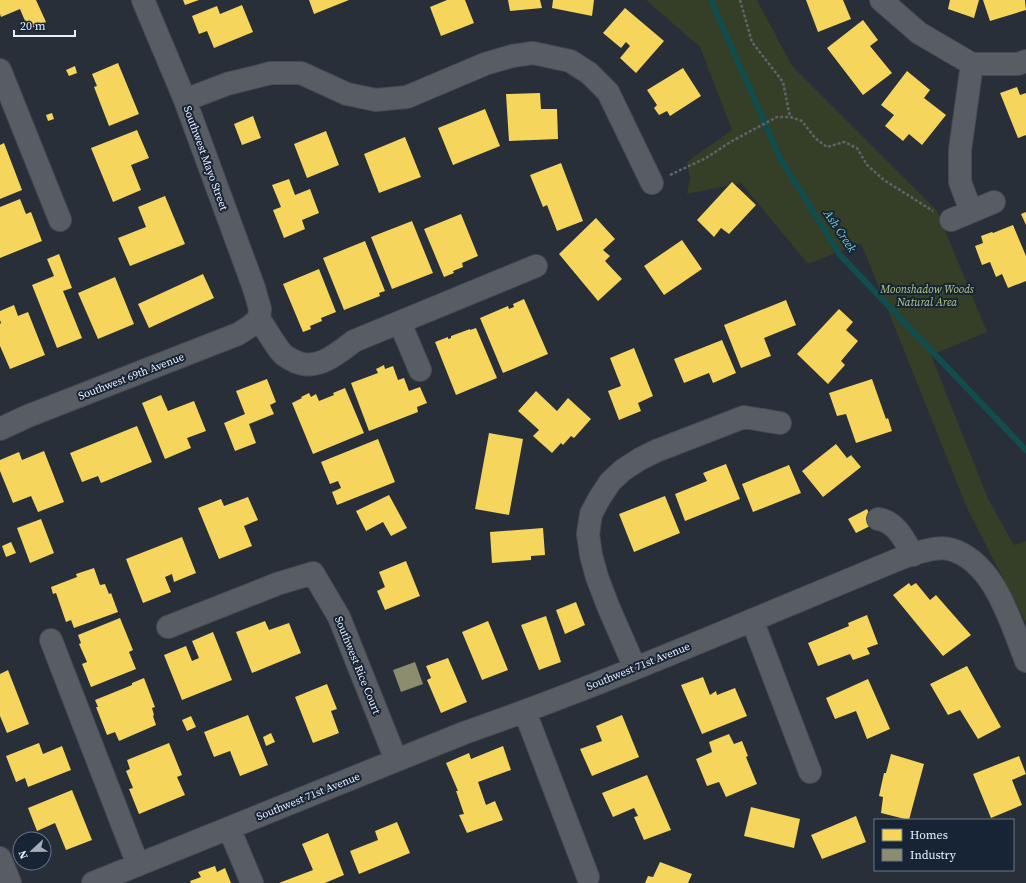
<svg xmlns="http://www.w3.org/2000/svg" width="1026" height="883" viewBox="0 0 1026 883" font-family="'Source Serif 4',serif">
<rect width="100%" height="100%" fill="#282f39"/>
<!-- green -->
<path fill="#353e27" d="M646 0H757L792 66 937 211 987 332 931 355 988 499 1014 545 1026 541V623L967 508 861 243 808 264 741 183 687 194 690 178 687 162 732 130 700 47Z"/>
<!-- homes -->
<path fill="#f6d55c" d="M0 0H36L46 22 29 29 28 27H29L26 20 25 21 20 9 1 17 0 14Z
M183 0H199L185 5Z
M309 0H349L314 14Z
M447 0H465L474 23 441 36 430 7Z
M508 0H540L542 8 510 11Z
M553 0H594L592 16 552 8Z
M806 0H843L851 19 818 32Z
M950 0H979L974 18 948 9Z
M983 0H1025L1026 10 990 21Z
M242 5 253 32 214 48 207 31 199 34 192 16 217 6 220 14Z
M625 8 664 41 636 73 620 58 630 46 626 42 621 48 603 33Z
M863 20 878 40 870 46 892 73 863 95 827 48Z
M118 63 139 114 109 126 94 87 97 86 92 74Z
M75 66 77 73 69 76 66 70Z
M683 68 701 96 670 116 667 111 659 115 654 108 657 105 647 90Z
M907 71 930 90 924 98 946 115 922 145 909 134 903 141 885 126 894 115 881 105Z
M1017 87 1020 95 1026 93V135L1018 138 1000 93Z
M540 93 541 109H557L558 139 509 141 506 94Z
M485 109 500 146 453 165 438 128Z
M52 113 54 119 48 121 46 115Z
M253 116 261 138 242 145 234 124Z
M137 130 149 158 131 165 141 190 113 202 91 148Z
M326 131 339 165 307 178 294 144Z
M405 137 421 177 379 193 364 154Z
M4 143 22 190 0 199V145Z
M561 163 583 221 557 231 547 205 543 207 530 175Z
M289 179 295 195 310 189 319 213 302 220 305 229 284 238 273 210 281 207 272 185Z
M732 182 756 205 729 234 721 228 714 237 697 220Z
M165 196 185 244 130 266 118 238 146 227 138 207Z
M20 199 26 214 31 212 42 241 0 258V207Z
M1026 212V225L1021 214Z
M461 214 478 256 462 263 463 267 453 271 454 273 444 277 424 229Z
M596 218 615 239 603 250 610 256 605 261 622 279 598 301 559 254Z
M412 221 433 273 392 289 371 237Z
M1013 225 1026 256V281L1008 288 1002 274 996 277 990 262 982 265 975 246 983 243 981 236 992 232 993 233Z
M682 240 702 269 664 295 644 266Z
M365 241 385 291 379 293 380 296 344 310 323 258Z
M59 254 72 288 63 291 82 338 57 348 32 285 54 276 47 259Z
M319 269 336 312 321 318 322 321 310 326 311 329 303 332 283 284Z
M203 274 214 298 149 328 138 304Z
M115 277 134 324 98 339 78 293Z
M524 299 548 354 503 373 480 318 508 306 509 309 514 307 513 304Z
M786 300 796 325 764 338 771 356 741 368 724 325Z
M14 305 18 316 28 312 45 355 10 369 0 346V324L1 323 0 320V311Z
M839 309 853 322 846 330 858 341 841 361 845 365 828 384 797 354Z
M476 328 497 378 456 395 435 342 448 337V339L451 338V336L470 329V330Z
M722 340 736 373 713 383 709 373 684 383 674 359Z
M634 348 653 396 638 403 641 411 619 420 608 391 621 386 610 358Z
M384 365 385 369 393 366 398 380 404 378 409 391 420 387 427 403 417 407 418 412 369 431 351 383 378 373 376 369Z
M267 379 276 402 270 405 274 414 249 424 256 443 235 451 224 423 245 414 236 391Z
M872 379 886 419 888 418 892 431 856 443 846 414 837 416 829 393Z
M345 388 364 433 313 454 292 403 302 398 301 397 309 393 311 397 316 394 319 401 334 395 333 393Z
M536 391 557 411 568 398 591 419 574 438 571 436 563 445 561 443 552 453 533 436 539 430 518 411Z
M161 395 168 411 194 401 206 431 187 438 191 448 165 459 142 403Z
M137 426 152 462 101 483 98 476 82 482 70 453Z
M489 433 523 439 509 515 475 509Z
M378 439 395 482 337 505 332 492 341 488 338 481 330 484 321 462Z
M836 444 847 458 851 455 861 467 823 497 802 471Z
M44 451 64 502 38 512 31 496 13 503 0 471V460L19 452 22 460Z
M726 464 740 499 685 521 675 494 707 481 703 473Z
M789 465 801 493 753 512 742 484Z
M389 495 407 528 391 536 383 522 366 531 356 511Z
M665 496 680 533 634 552 619 514Z
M248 497 258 520 244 526 252 546 219 559 198 508 221 499 224 506Z
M867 509 874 524 856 533 848 519Z
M41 519 54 553 30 563 17 528Z
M543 528 545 555 531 556V560L492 563 490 532Z
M182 537 196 573 174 582 172 574 165 577 171 592 143 603 126 559Z
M11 542 16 553 6 557 2 546Z
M406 561 420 596 385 610 377 591 385 587 379 572Z
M94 568 100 585 105 584 109 594 111 593 118 612 74 628 71 620 66 622 56 593 53 594 51 587 77 577 76 574Z
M909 583 911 586 916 583 930 600 936 595 971 635 943 656 893 595Z
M576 602 585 625 565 634 556 610Z
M867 615 878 644 867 648 870 654 853 660 850 654 818 666 808 643 849 626 848 623Z
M546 616 561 662 539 670 521 625Z
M120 618 133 650 129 652 136 669 91 687 82 664 87 662 79 644 81 643 78 635Z
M265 621 269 630 289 623 301 653 252 673 236 632Z
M488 621 508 670 482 680 462 632Z
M213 632 232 680 182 700 164 655 186 646 192 661 199 658 192 641Z
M448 658 467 702 441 713 427 680 431 678 426 666Z
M967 666 1001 727 978 739 960 710 948 715 930 684Z
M8 670 29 724 7 733 0 716V674Z
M703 677 710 695 716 691 717 695 735 688 747 716 702 734 681 685Z
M144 678 155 707 152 708 154 715 153 716 156 725 119 741 115 732 107 735 96 707H98L95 700 132 685V683Z
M868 679 890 729 867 739 856 711 835 719 826 698Z
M327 684 337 709 331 711 339 733 313 743 295 697Z
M248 715 268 765 240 776 230 751 214 757 204 732Z
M622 715 639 757 592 776 580 749 602 741 596 726Z
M191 716 196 727 187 731 182 720Z
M271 733 275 742 266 746 263 737Z
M729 734 734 744 742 741 748 756 746 757 757 784 726 797 719 782 707 786 696 759 712 752 709 742Z
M39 743 43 754 62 746 71 770 28 787 25 778 16 782 6 756Z
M169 743 182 775 177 777 185 795 139 814 129 789 133 788 126 771 130 769 127 760Z
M503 746 511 770 478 782 486 805 495 801 503 820 467 833 459 815 464 814 456 791H458L446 763 469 753 471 759Z
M891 754 924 764 909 820 881 813 883 797 879 796 884 773H886Z
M1019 756 1026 774 1012 780 1022 805 991 818 973 774Z
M647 775 671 830 644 840 634 817 638 816 634 808 613 817 602 793Z
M72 790 92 840 66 850 55 823 37 831 28 808Z
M751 807 800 819 794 848 744 836Z
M856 816 866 842 822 859 811 835Z
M397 822 410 853 359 874 350 851 378 840 375 831Z
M328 833 344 875 325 883H279L313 870 302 844Z
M660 862 692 874 688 883H645L648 876 653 877Z
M215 866 217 872 225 868 231 883H191L190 881 201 877 198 872Z"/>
<!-- industry -->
<path fill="#8c8c6e" d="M415 662 423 684 401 692 393 670Z"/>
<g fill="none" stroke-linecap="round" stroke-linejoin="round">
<!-- stream -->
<path stroke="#124d4e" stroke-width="6" d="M711 0 780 158 840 255 1026 450"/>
<defs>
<path id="minor" d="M143 0 185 100 254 288 260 309 259 319
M881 0 919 33 972 64H1018L1026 61
M0 70 60 220
M185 100 227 84 271 73H301L347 94 376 100 407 97 485 64 512 56 533 53 570 61 589 73 608 92 652 183
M971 211 960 182V150L972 64
M951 220 994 202
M259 319C267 330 273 343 282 353 284 356 289 358 292 360 315 373 336 355 354 341L536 266
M400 323 420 370
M0 429 28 416 238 334 249 327 259 319
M878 519C896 521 905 541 913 555
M752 620 810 772
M168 627 277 584 313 573 339 617 396 760
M51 640 138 865
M635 668 608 606 597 577 591 555 588 534 591 514 599 499 610 482 623 470 640 459 656 451 744 417 780 423
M525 712 588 877
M229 828 252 883
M0 858 10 883
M93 883 464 733C613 681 758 617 904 557 916 553 936 546 949 549 994 560 1011 623 1026 661"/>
</defs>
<!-- minor casing -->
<use href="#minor" stroke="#454b54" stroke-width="24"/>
<!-- path -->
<path stroke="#5e646b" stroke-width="2.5" stroke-dasharray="3 2" stroke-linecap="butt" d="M740 0 752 42 783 82 790 117
M670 175 706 158 732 141 777 117H790L802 121 815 138 827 147 844 142 857 148 867 165 884 180 933 211"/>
<!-- minor -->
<use href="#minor" stroke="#585d64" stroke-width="22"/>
</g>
<g text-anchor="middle" stroke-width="4" stroke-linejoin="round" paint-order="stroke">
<!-- street labels -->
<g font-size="11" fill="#e8f0fc" stroke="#172435">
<text transform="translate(206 158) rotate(70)" y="4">Southwest Mayo Street</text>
<text transform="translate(131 376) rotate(-21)" y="4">Southwest 69th Avenue</text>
<text transform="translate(358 665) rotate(68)" y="4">Southwest Rice Court</text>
<text transform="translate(638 666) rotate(-22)" y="4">Southwest 71st Avenue</text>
<text transform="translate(308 796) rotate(-22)" y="4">Southwest 71st Avenue</text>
</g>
<!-- park labels -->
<g font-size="11" font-style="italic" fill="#b5ca88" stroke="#172435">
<text x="927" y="293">Moonshadow Woods<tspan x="927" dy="13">Natural Area</tspan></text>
</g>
<!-- water labels -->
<g font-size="12" font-style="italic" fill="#73d3d3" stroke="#172435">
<text transform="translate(840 231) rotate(56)" y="4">Ash Creek</text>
</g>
</g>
<!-- legend -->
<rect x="874" y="819" width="140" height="52" fill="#172435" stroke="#6b7685"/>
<rect x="882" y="829" width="20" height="12" fill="#f6d55c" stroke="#6b7685"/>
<text x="910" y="839" font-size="12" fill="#e8f0fc">Homes</text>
<rect x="882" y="849" width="20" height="12" fill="#8c8c6e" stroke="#6b7685"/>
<text x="910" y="859" font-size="12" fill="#e8f0fc">Industry</text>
<!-- north arrow -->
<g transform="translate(32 851) rotate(248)"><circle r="19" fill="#172435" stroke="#6b7685"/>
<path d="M0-3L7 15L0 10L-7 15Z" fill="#a5acb8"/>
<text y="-6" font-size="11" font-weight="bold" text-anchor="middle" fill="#e8f0fc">N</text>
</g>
<!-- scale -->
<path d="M14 30v6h61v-6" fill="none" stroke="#e8f0fc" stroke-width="2"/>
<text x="20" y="30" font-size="12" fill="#e8f0fc" stroke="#172435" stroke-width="3" paint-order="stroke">20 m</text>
</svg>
